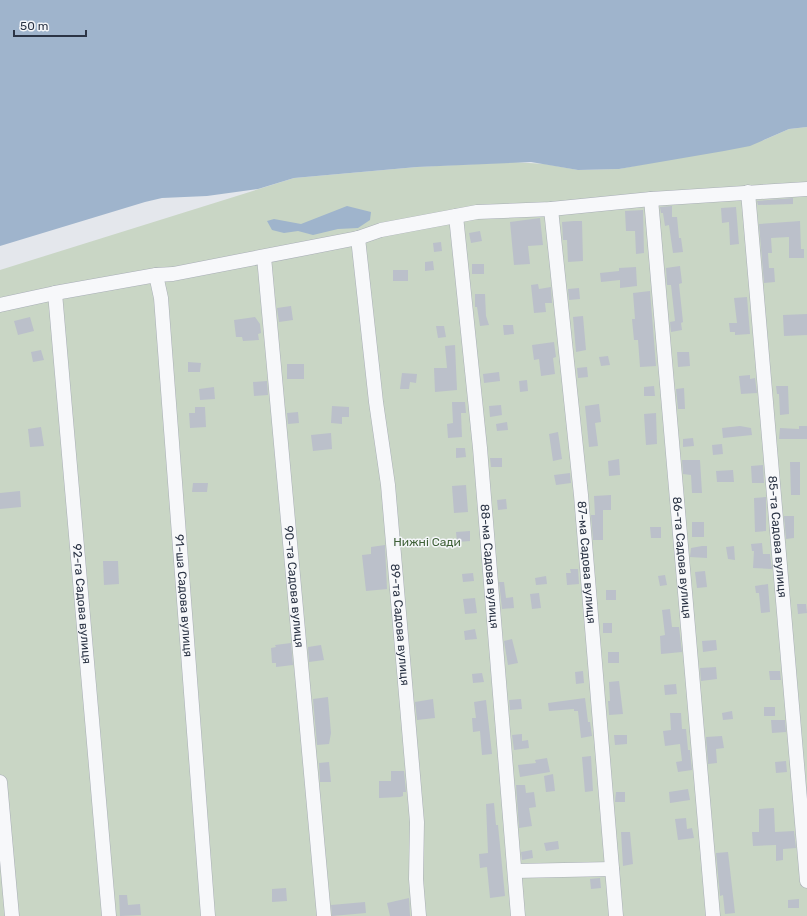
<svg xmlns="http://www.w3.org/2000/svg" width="807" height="916" viewBox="0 0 807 916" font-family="Rubik,sans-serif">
<rect width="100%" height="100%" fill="#e4e7ec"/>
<!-- green -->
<path fill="#c9d6c5" d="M807 127V916H0V270L294 178 417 167 513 162 545 164 578 170 619 169 764 140 789 129Z"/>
<!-- water -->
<path fill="#9fb4cc" d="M0 0H807V127L789 129 750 146 724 151 619 169 578 170 531 162 417 167 294 178 258 189 207 196 162 198 145 202 0 246Z
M347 206 371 212 370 220 358 228 338 229 313 235 298 231 284 233 272 230 267 221 274 219 301 224Z"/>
<!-- building -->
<path fill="#bbc0ca" d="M793 198V204L758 205 757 201Z
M672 206V217H677L679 238H681L683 252 673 253 669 225 665 226 663 213H661L660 207Z
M736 207 739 244 730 245 729 222 722 223 721 208Z
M643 210 644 253 636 254 635 231H626L625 211Z
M540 218 543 245 528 246 530 264 514 265 510 222Z
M574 221H582L583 261 568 262 567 240H563L562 222Z
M800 221 801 249H804V258H789V237L771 238 772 253H768L769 268H774L775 282 764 283 759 224Z
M480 231 482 241 471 243 469 233Z
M441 242 442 251 434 252 433 243Z
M433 261 434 270 425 271V262Z
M472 264H484V274H472Z
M680 266 682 283 679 284 683 322 681 323 682 330 671 332 670 322 675 321 671 285H667L666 268Z
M636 267 637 286 620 288V280L601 282 600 273 619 271V268Z
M393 270H408V281H393Z
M538 284 539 289 551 287 552 303H545L546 312 534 313 531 285Z
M579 288 580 299 569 300 568 289Z
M650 291 656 366 640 367 638 340H634L632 319H635L633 293Z
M475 294H485L486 316 489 325 480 326 477 307H475Z
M747 297 750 334 735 335V332H730L729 323H737L734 298Z
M291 306 293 320 279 322 277 308Z
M807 314V335L784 336 783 315Z
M583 316 586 350 576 352 573 317Z
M30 317 34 331 18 335 14 321Z
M255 317 260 324 261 333 258 334 259 340 243 341 242 337H236L234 320Z
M503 325H513L514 334 504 335Z
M436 326H444L446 337 438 338Z
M554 342 556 357 553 358 555 374 541 376 539 359 534 360 532 345Z
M455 345 457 390 435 392 434 368H447L445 346Z
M41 350 44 360 33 362 31 352Z
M677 352H689L690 366 678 367Z
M608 356 610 365 601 366 599 357Z
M188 362 201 363 200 372H188Z
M287 364H304V379H287Z
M587 367 588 377 578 378 577 368Z
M499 372 500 381 484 383 483 374Z
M402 373 417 374 416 383 410 382 409 389H400Z
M750 375V379L755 378 757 393 741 394 739 376Z
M527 380 528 391 520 392 519 381Z
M267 381 268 395 254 396 253 382Z
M654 386 655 396H644V387Z
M776 386H788L789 414 780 415 779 394H777Z
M214 387 215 399 200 400 199 389Z
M684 388 685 409H678L676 389Z
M452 402H465L466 413H461L462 437 448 438 447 424 453 423Z
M599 404 601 422 595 423 598 446 589 447 585 406Z
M501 405 502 415 490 417 489 406Z
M332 406 349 407V417H342V424L331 423Z
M195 407H205L206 427 190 428 189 413H195Z
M298 412 299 423 288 424 287 413Z
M656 413 657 444 646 445 644 414Z
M507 422 508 430 497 431 496 424Z
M740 426 751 428 752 435 723 438 722 428Z
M799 426H807V439H779L780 428 799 429Z
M41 427 44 446 30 447 28 429Z
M558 432 562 459 553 461 549 434Z
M331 433 332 449 313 451 311 435Z
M693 438 694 446 683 447V439Z
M722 444 723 454 713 455 712 445Z
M456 448H465L466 457 456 458Z
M490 458H502V467H491Z
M619 459 620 475 609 476 608 461Z
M682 460H700L702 493H692L691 475 683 474Z
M790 462H800V495H791Z
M763 465 764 483H752L751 466Z
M733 470 734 482H717L716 471Z
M570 473 571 483 556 485 554 475Z
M193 483H208L207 492H192Z
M466 485 468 512 454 513 452 486Z
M20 491 21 507 0 509V493Z
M611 495V510H603V540H593L591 515H595L594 496Z
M766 497V531L755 532 754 498Z
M506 499 507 509 498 510 497 500Z
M784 516H794V538L786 539Z
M692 522H704V537H692Z
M650 527H661V538H651Z
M470 531V541L457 542 456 532Z
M762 543 763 554H770L772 569 753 568 754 551H752L751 544Z
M385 545 387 589 366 591 362 555 371 554V547Z
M702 546H707V558L690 557 691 548Z
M734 546 735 560 728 559 726 547Z
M103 561H118L119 584 104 585Z
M570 569H578L579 584 567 585 566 573H571Z
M705 571 707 587 697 588 695 572Z
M473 573 474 581 463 582 462 574Z
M665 575 667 585 660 586 658 576Z
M546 576 547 584 536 585 535 578Z
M499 582H504L506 598 513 597 514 608 502 609Z
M768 584 770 612 761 613 759 593H756L755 586Z
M606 590H616V600H606Z
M539 593 541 608 532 609 530 594Z
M475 598 477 613 465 614 463 599Z
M797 604H806L807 613 798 614Z
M670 609 672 627H679L682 652 661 654 660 636 665 635 662 610Z
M603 623H612V633H603Z
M475 629 477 639 465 640 464 631Z
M512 639 518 663 508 665 504 641Z
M716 640 717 650 703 652 702 641Z
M291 643 293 665 276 667V663H272L271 648 276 647 275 645Z
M321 645 324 660 309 662 308 647Z
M608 652H619V663H608Z
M716 667 717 679 701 681 700 668Z
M583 671 584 683 576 684 575 672Z
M769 671H780L781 680H770Z
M482 673 484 682 473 683 472 674Z
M619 681 623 714 609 715 608 701H610L609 682Z
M676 684 677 694 665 695 664 685Z
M328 697 331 733 329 744 317 745 313 699Z
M585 698 588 722H590L592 736 581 738 578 711H574V709L549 711 548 703Z
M433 699 435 718 417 720 415 702Z
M521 699 522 709 510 710 509 700Z
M486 700 492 754 482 755 480 731 473 732 472 718H476L474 702Z
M764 707H775V716H764Z
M732 711 733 719 723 720 722 713Z
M670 713H681L682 729H686L688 750H690L692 770 678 772 676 762 682 761 680 744 665 746 663 731 671 730Z
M771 720H785L786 732 772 733Z
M522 734V741L528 740 529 748 514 750 512 735Z
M614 735H627V744L615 745Z
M722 736 724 748 716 749 717 763 708 764 706 737Z
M591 756 593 791 585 792 582 757Z
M547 758 550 772 520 777 518 765 536 763 535 760Z
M786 761 787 772 776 773 775 762Z
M329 762 331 782H320L319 763Z
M391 771H404L406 792H403V796L400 797 379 798V781H391Z
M553 774 555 791 546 792 544 776Z
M516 785H525L526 793 534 792 536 807 529 808 532 826 519 828Z
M688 789 690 800 670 803 669 792Z
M616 792H625V802H615Z
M494 803 496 825H498L505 896 490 898 487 867 480 868 479 854 488 853 486 804Z
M774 808 775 832 794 831 796 848 783 849V860L776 861V845L753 846 752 832H759V809Z
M686 818 687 829 692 828 694 838 678 840 675 819Z
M621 832H630L633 864 623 866Z
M558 841 559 849 546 851 544 843Z
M532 850 533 858 522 860 521 852Z
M728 852 735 913 725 914 723 895 720 896 716 853Z
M600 878 601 888 591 889 590 879Z
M286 888 287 901 272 902V889Z
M119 895H127L128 905 140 904 141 915 120 916Z
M409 898 410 916H390L387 903Z
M799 899V908H788V900Z
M365 902 366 913 332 916 331 905Z"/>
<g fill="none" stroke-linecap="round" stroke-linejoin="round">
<defs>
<g id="minor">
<path id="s1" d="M748 192 807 881"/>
<path id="s2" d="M651 199 713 916"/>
<path id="s3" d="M551 209 581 495 616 916"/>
<path id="s4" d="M456 216 480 448 518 916"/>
<path id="s5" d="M358 238 376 402 388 485 417 822 416 879 419 916"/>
<path id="s6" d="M264 257 324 916"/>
<path id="s7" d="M156 275 161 298 208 916"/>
<path id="s8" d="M55 293 109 916"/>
<path d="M0 305 55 293 156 275 173 274 358 238 381 230 477 212 551 209 651 199 807 189"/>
<path d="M0 782 12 916"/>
<path d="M515 871 612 869"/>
</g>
</defs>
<!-- minor casing -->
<use href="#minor" stroke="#a9aeb7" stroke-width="15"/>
<!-- minor -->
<use href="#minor" stroke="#f7f8fa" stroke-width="14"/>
</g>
<g text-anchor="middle" stroke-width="3" stroke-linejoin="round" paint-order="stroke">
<!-- street labels -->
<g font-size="12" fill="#2b3445" stroke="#f4f6f9">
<text dy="4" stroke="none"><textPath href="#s1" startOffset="346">85-та Садова вулиця</textPath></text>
<text dy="4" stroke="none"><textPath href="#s2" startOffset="360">86-та Садова вулиця</textPath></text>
<text dy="4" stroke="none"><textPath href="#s3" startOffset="355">87-ма Садова вулиця</textPath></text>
<text dy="4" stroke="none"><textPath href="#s4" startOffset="352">88-ма Садова вулиця</textPath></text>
<text dy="4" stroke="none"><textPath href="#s6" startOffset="331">90-та Садова вулиця</textPath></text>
<text dy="4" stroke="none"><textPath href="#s7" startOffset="322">91-ша Садова вулиця</textPath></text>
<text dy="4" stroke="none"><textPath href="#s8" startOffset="312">92-га Садова вулиця</textPath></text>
<text dy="4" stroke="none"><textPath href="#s5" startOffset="389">89-та Садова вулиця</textPath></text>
</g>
<!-- park labels -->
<g font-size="12" fill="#3f6138" stroke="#f4f6f9">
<text x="427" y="546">Нижні Сади</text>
</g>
</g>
<!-- scale -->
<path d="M14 30v6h72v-6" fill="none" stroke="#2b3445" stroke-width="2"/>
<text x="20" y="30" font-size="12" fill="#2b3445" stroke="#f4f6f9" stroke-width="3" paint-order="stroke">50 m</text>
</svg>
